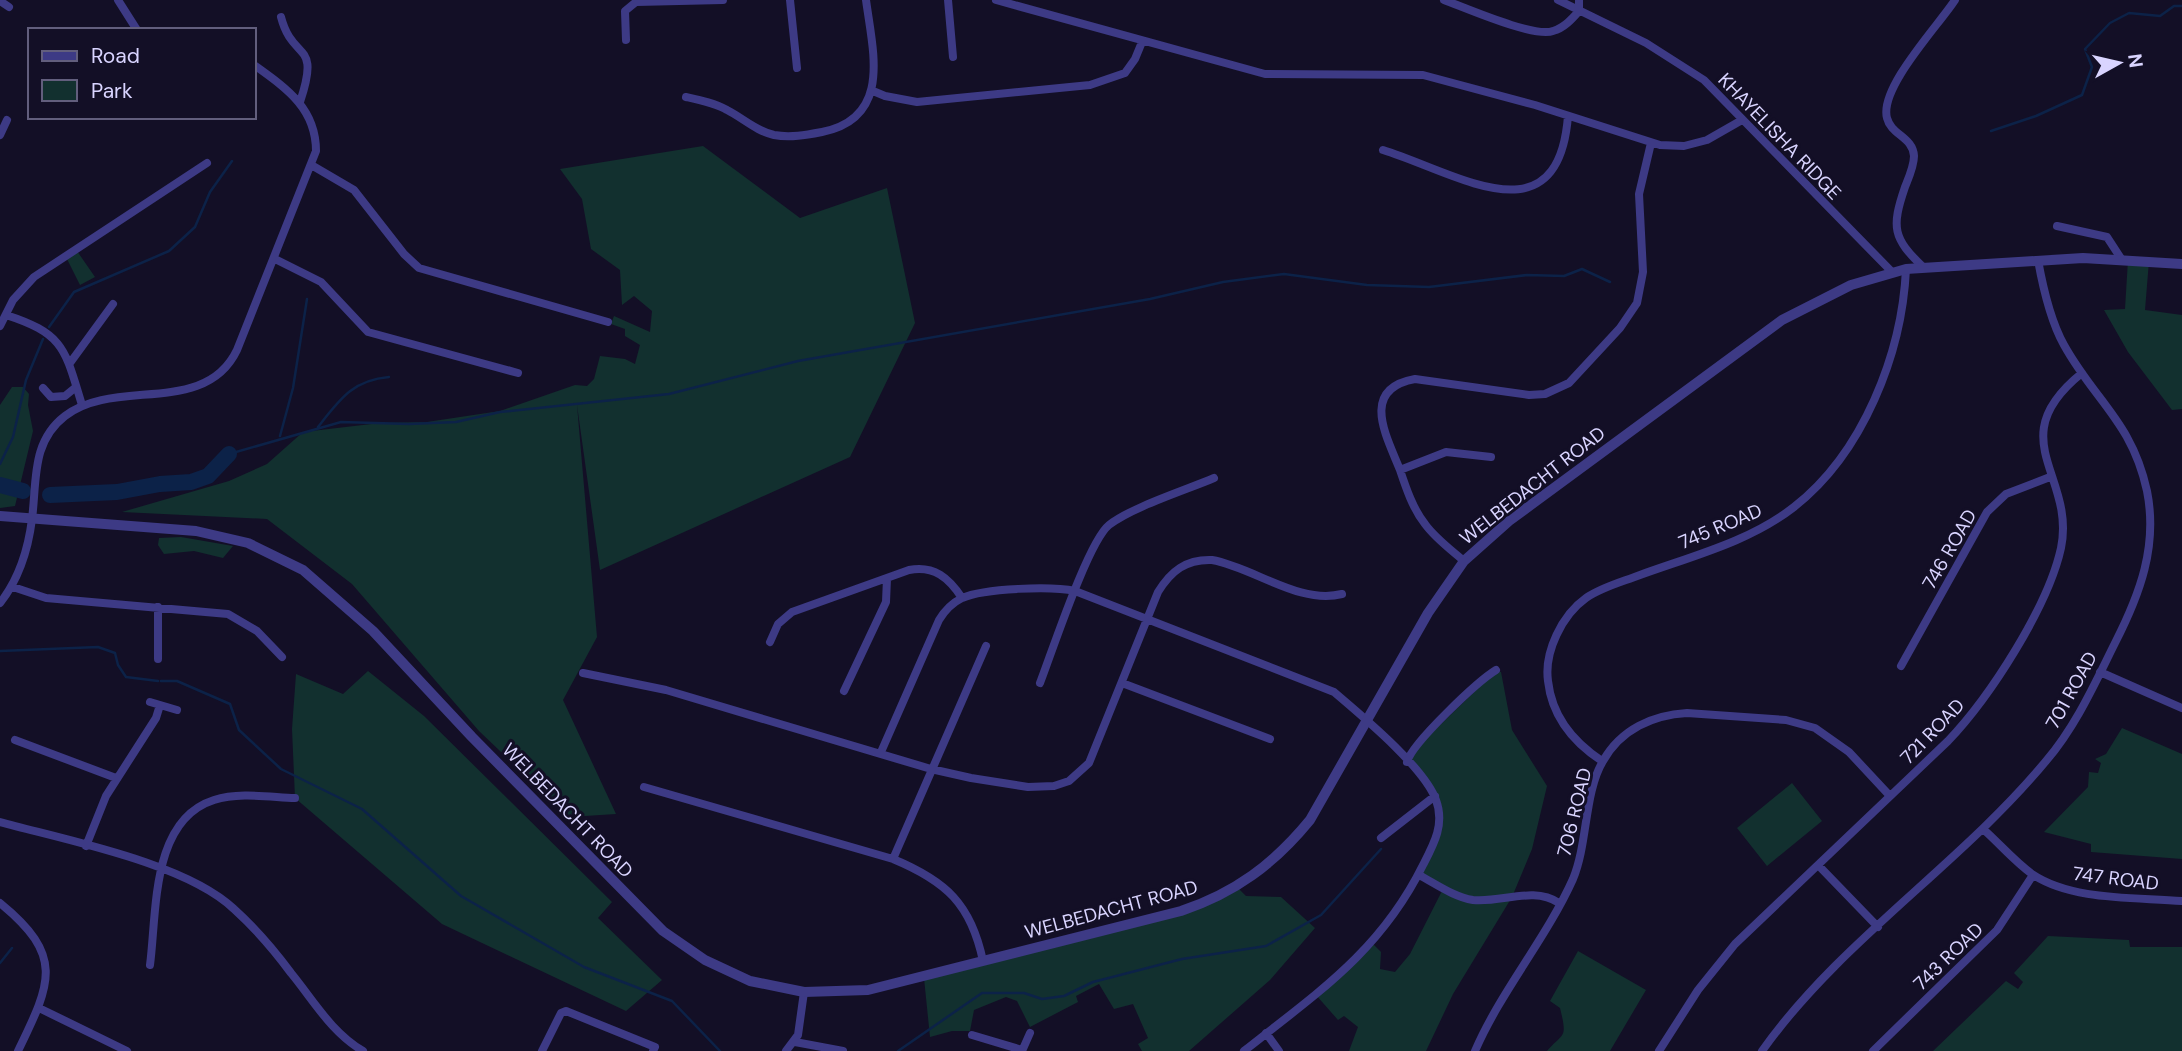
<svg xmlns="http://www.w3.org/2000/svg" width="2182" height="1051" viewBox="0 0 2182 1051" font-family="'DM Sans',sans-serif">
<rect width="100%" height="100%" fill="#130f26"/>
<!-- green -->
<path fill="#12302f" d="M703 146 800 218 887 188 915 323 850 457 600 570 577 405 597 637 563 700 616 814 569 817 479 731 352 584 267 519 122 512 229 481 267 464 303 432 380 423 427 422 500 411 575 385 587 386 594 379 600 356 625 359 635 364 640 345 625 336V329L611 324 614 316 650 332 652 311 634 296 622 305 620 270 591 249 582 199 560 169Z
M77 251 95 277 80 285 67 259Z
M2128 260 2149 261 2145 310 2182 315V409L2172 410 2128 352 2104 310 2125 309Z
M12 387H23L29 394 28 405 33 431 15 506 0 508V405Z
M181 537 233 546 223 558 194 551 164 554 158 545 159 538Z
M368 671 424 716 612 902 598 918 662 980 626 1011 442 924 295 798 292 729 296 674 343 694Z
M1496 671 1501 672 1512 730 1547 786 1532 849 1512 897 1453 994 1426 1051H1349L1358 1027 1344 1016 1338 1020 1316 995 1373 944 1381 952 1380 969 1395 972 1410 954 1443 889 1418 875 1437 838 1438 804 1407 762 1411 753Z
M2122 728 2182 754V859L2091 852V844L2044 832 2088 787 2089 772 2098 773 2101 763 2095 759 2106 754Z
M1792 783 1822 821 1767 866 1737 828Z
M1237 887 1246 896 1281 897 1315 928 1270 980 1189 1051H1142L1138 1044 1148 1038 1133 1004 1114 1009 1099 984 1076 996 1078 1002 1030 1027 1017 1001 1006 997 974 1010 970 1031H952L930 1037 924 978 1148 922Z
M2048 936 2129 940 2130 947H2182V1051H1933L2006 981 2018 989 2023 982 2014 973Z
M1578 951 1646 990 1610 1051H1547C1563 1032 1568 1040 1560 1008L1550 1001Z"/>
<g fill="none" stroke-linecap="round" stroke-linejoin="round">
<!-- stream -->
<path stroke="#0c2248" stroke-width="2.5" d="M1991 131 2036 116 2082 95 2092 67 2085 49 2110 23 2129 13 2160 16 2174 6H2182
M49 327 74 292 169 251 195 227 210 192 232 161
M318 427C340 399 353 380 389 377
M280 436 293 388 307 299
M229 454 341 422 409 424 456 422 500 412 669 394 798 361 1150 299 1223 282 1284 274 1367 285 1429 287 1527 275 1564 276 1582 269 1610 282
M0 464 13 437 26 380 43 339
M0 651 98 647 115 653 118 665 126 677 158 681
M161 681H177L230 704 239 730 281 769 362 809 461 896 584 967 672 1001 720 1051
M0 963 12 948
M898 1051 982 993H1024L1042 999 1064 996 1093 982 1182 959 1266 946 1321 915 1381 849"/>
<!-- river -->
<path stroke="#0c2248" stroke-width="16" d="M0 485 23 491
M50 495 117 492 160 484 191 482 208 476 229 454"/>
<!-- minor -->
<path stroke="#3d3a85" stroke-width="8" d="M118 0 137 30
M790 0 797 68
M948 0 953 57
M996 0 1265 74 1423 75 1535 105 1660 145 1684 146 1707 140 1742 120
M1444 0C1466 8 1534 38 1553 31 1564 28 1572 19 1579 11V0
M1558 0 1646 43 1704 80 1892 272
M0 1 9 7
M281 17C293 63 321 39 300 102
M626 40 625 11 636 2 723 0
M873 91 885 96 917 102 1090 85 1125 73 1135 59 1142 42
M686 97C700 100 715 103 727 110 743 118 756 131 774 135 790 138 806 135 822 132 892 118 873 52 866 0
M0 135 7 120
M1383 150C1457 173 1558 242 1568 116
M313 166 354 190 404 254 419 268 608 322
M2057 226 2107 237 2122 260
M275 259 321 282 368 332 518 373
M1923 267C1893 238 1891 228 1905 187 1909 177 1914 166 1914 156 1913 137 1891 135 1887 118 1879 88 1938 26 1955 0
M6 315C65 334 65 350 82 405
M0 326 13 300 34 277 207 163
M70 363 113 304
M43 388 51 397 65 396 76 387
M1400 470 1446 452 1491 457
M1464 561C1450 549 1435 538 1425 524 1413 509 1406 488 1400 470 1387 437 1359 389 1415 379L1529 395 1545 394 1569 383 1620 328 1637 303 1643 272 1639 194 1651 143
M13 587 46 598 228 614 257 631 282 657
M0 603C19 579 28 551 32 519 37 481 31 442 65 416 115 377 205 417 237 350L316 151C316 108 286 88 254 65
M158 607V659
M770 642 778 624 792 612 909 570C934 565 949 578 962 598
M1901 666 1987 512 2006 494 2050 477
M2100 672 2182 708
M583 673 666 690 931 769 971 778 1028 787 1054 786 1069 781 1089 763 1158 592C1171 571 1186 559 1212 560 1253 567 1299 605 1342 594
M1040 683C1052 652 1088 542 1109 525 1132 507 1186 490 1214 478
M1122 683 1270 739
M844 691 886 602 887 578
M150 702 177 710
M15 740 116 778
M881 752 939 620C945 610 952 603 962 598 984 588 1052 586 1075 591L1334 692C1362 716 1424 767 1436 800 1445 824 1434 844 1423 865 1380 952 1317 993 1244 1051
M1602 761C1573 742 1552 717 1548 681 1544 652 1562 615 1586 598 1602 587 1622 582 1640 575 1692 556 1749 542 1794 507 1863 453 1902 354 1906 269
M1407 762C1412 743 1478 681 1496 670
M644 787 893 859C946 881 971 904 983 961
M0 822C66 840 186 863 234 909 255 928 274 950 291 973 314 1001 331 1032 363 1051
M1983 829C1999 843 2014 861 2032 874 2072 901 2135 897 2182 901
M1381 838 1435 796
M86 846 106 796 156 718 160 705
M893 859 986 646
M1819 866 1878 927
M1419 875C1436 884 1454 897 1473 900 1502 903 1533 886 1559 903
M0 903C65 956 51 983 18 1051
M150 965C157 911 151 820 214 800 239 792 269 797 295 798
M39 1008 127 1051
M1266 1033 1279 1051
M972 1035 1022 1050
M795 1042 843 1051
M542 1051 561 1013 566 1011 655 1047 653 1051
M786 1051 798 1035 804 992
M1022 1051 1030 1033
M1475 1051C1501 991 1546 939 1573 879 1588 843 1584 793 1603 761 1621 729 1653 715 1687 713L1786 720 1815 728 1849 752 1890 796
M1659 1051 1698 990 1735 944 1948 741C1990 697 2048 607 2061 548 2076 475 2000 439 2082 373
M1762 1051C1840 941 1960 865 2046 761 2076 726 2095 683 2115 643 2140 594 2158 546 2147 491 2132 422 2095 401 2064 345 2050 320 2043 288 2038 260
M1873 1051 1997 930 2033 875"/>
<!-- tertiary -->
<path stroke="#3d3a85" stroke-width="10" d="M0 516 196 531 248 543 303 570 373 631 472 737 663 931 705 960 750 981 804 992 868 990 1181 911C1235 893 1274 864 1310 820L1428 613 1464 561 1509 521 1782 320 1851 285 1906 269 2083 258 2182 264"/>
</g>
<g text-anchor="middle" stroke-width="6" stroke-linejoin="round" paint-order="stroke">
<!-- street labels -->
<g font-size="19" fill="#d9d4ff" stroke="#130f26">
<text transform="translate(1780 136) rotate(46)" y="7">KHAYELISHA RIDGE</text>
<text transform="translate(1532 485) rotate(-38)" y="7">WELBEDACHT ROAD</text>
<text transform="translate(1720 526) rotate(-23)" y="7">745 ROAD</text>
<text transform="translate(1949 549) rotate(-60)" y="7">746 ROAD</text>
<text transform="translate(2071 690) rotate(-61)" y="7">701 ROAD</text>
<text transform="translate(1932 731) rotate(-46)" y="7">721 ROAD</text>
<text transform="translate(568 810) rotate(46)" y="7">WELBEDACHT ROAD</text>
<text transform="translate(1574 812) rotate(-76)" y="7">706 ROAD</text>
<text transform="translate(2116 878) rotate(7)" y="7">747 ROAD</text>
<text transform="translate(1111 909) rotate(-15)" y="7">WELBEDACHT ROAD</text>
<text transform="translate(1948 956) rotate(-44)" y="7">743 ROAD</text>
</g>
</g>
<!-- legend -->
<rect x="28" y="28" width="228" height="91" fill="#130f26" stroke="#625e7d" stroke-width="2"/>
<rect x="42" y="51" width="35" height="10" fill="#3d3a85" stroke="#625e7d" stroke-width="2"/>
<text x="91" y="63" font-size="21" fill="#d9d4ff">Road</text>
<rect x="42" y="80" width="35" height="21" fill="#12302f" stroke="#625e7d" stroke-width="2"/>
<text x="91" y="98" font-size="21" fill="#d9d4ff">Park</text>
<!-- north arrow -->
<g transform="translate(2119 63) rotate(82)" stroke="#130f26" stroke-width="5" paint-order="stroke">
<path d="M0-5L12 26L0 18L-12 26Z" fill="#d9d4ff"/>
<text y="-10" font-size="19" font-weight="bold" text-anchor="middle" fill="#d9d4ff">N</text>
</g>
</svg>
